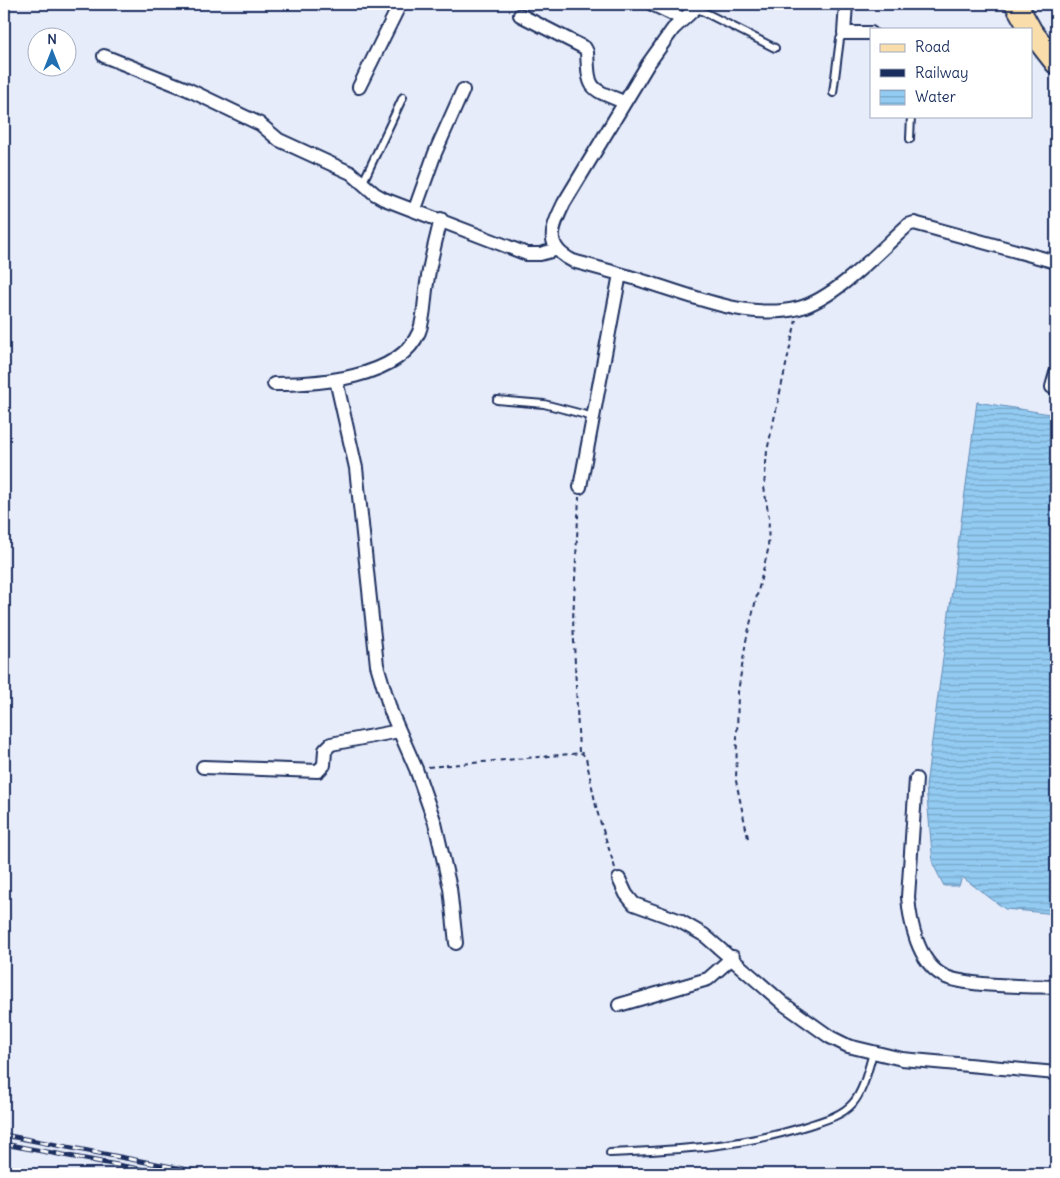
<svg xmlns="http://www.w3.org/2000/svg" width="1060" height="1178" viewBox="0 0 1060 1178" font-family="Delius,sans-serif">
<defs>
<pattern id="water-rules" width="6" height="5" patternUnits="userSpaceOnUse" patternTransform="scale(1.25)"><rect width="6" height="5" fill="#93cbf2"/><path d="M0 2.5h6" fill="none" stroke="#77a5c7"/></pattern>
</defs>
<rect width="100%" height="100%" fill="#e7ecfa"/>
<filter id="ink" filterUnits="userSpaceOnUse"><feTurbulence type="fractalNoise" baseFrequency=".02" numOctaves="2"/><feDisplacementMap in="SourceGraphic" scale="10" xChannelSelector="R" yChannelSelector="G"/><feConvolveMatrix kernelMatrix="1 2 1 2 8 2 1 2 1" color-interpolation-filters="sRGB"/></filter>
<g filter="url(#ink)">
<!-- water -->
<path fill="url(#water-rules)" stroke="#638db7" d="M977 402 1056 415V914L1005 909 962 877 959 886H944L933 864 926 786Z"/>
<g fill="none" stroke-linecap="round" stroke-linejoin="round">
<defs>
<path id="lane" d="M696 8 775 48
M833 93 840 39 844 33
M910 139 911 116
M363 182 403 97
M497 400 544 404 594 417
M610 1153C677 1150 742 1147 806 1126 822 1121 842 1116 853 1103 864 1090 868 1069 873 1053"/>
<path id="street" d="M652 4 683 19
M700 4 673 29 648 64 564 203C552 228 543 246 573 261 597 268 622 274 646 282 694 296 748 321 799 308 836 298 879 251 908 225L914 223 1056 262
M846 4 844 33H871
M520 15 585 48 587 52C589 90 588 88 624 102
M104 56 187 89 260 124 279 140 351 173 375 194 384 199 527 254H540L555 250
M359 87 400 4
M415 209 435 153 463 90
M336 380 356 468 377 665 391 712 416 769 435 823 450 888 456 943
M274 384C317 384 399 379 419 332 425 317 424 299 427 283 430 261 436 240 441 219
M1052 387 1056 373
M580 487 620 274
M203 767 318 771 324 765 325 750 331 744 399 731
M916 779 908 897C910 923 918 961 942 975 962 987 1031 986 1056 987
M619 879 626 894 634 904 678 920 704 935 785 1005 830 1037 848 1046 902 1059 1056 1073
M619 1005 708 979 733 957"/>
<path id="primary" d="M1016 4 1030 29
M1031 31 1056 63"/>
</defs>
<!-- lane casing -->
<use href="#lane" stroke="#1b2f5e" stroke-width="10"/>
<!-- street casing -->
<use href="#street" stroke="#1b2f5e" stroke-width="16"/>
<!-- primary casing -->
<use href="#primary" stroke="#1b2f5e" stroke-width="25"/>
<!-- path -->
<path stroke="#1b2f5e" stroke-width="2" stroke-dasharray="5 4" stroke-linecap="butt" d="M579 752 573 620 579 497
M428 767 582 753 586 758 597 811 615 868
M748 838 736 781 738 692 746 641 768 550 769 518 764 487 767 451 796 320"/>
<!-- lane -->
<use href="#lane" stroke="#fff" stroke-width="6"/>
<!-- street -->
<use href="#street" stroke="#fff" stroke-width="12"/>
<!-- primary -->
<use href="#primary" stroke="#f9deab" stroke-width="21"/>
<defs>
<path id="rail" d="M4 1135 209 1174
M4 1144 166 1174
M4 1168 39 1174"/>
</defs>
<!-- rail casing -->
<use href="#rail" stroke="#1b2f5e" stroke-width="5"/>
<!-- rail -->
<use href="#rail" stroke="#fff" stroke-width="3" stroke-dasharray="9" stroke-linecap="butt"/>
</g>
</g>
<!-- margin -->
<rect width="1060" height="1178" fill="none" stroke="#fff" stroke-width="20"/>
<rect x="10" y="10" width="1040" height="1158" fill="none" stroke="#1b2f5e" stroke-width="2" filter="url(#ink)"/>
<!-- legend -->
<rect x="870" y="28" width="162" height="90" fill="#ffffff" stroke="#a4acbf"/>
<rect x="880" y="44" width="25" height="8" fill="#f9deab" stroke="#a4acbf"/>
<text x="915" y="52" font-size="15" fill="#1b2f5e">Road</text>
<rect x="880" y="69" width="25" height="8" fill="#1b2f5e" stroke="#a4acbf"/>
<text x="915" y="78" font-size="15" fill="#1b2f5e">Railway</text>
<rect x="880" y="90" width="25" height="15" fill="url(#water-rules)" stroke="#a4acbf"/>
<text x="915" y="102" font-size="15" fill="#1b2f5e">Water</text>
<!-- north arrow -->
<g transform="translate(52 52)"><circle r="24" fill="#ffffff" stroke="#a4acbf"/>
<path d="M0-4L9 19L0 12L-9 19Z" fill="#1f6fb2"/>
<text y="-8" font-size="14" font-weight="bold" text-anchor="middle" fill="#1b2f5e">N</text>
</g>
</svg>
